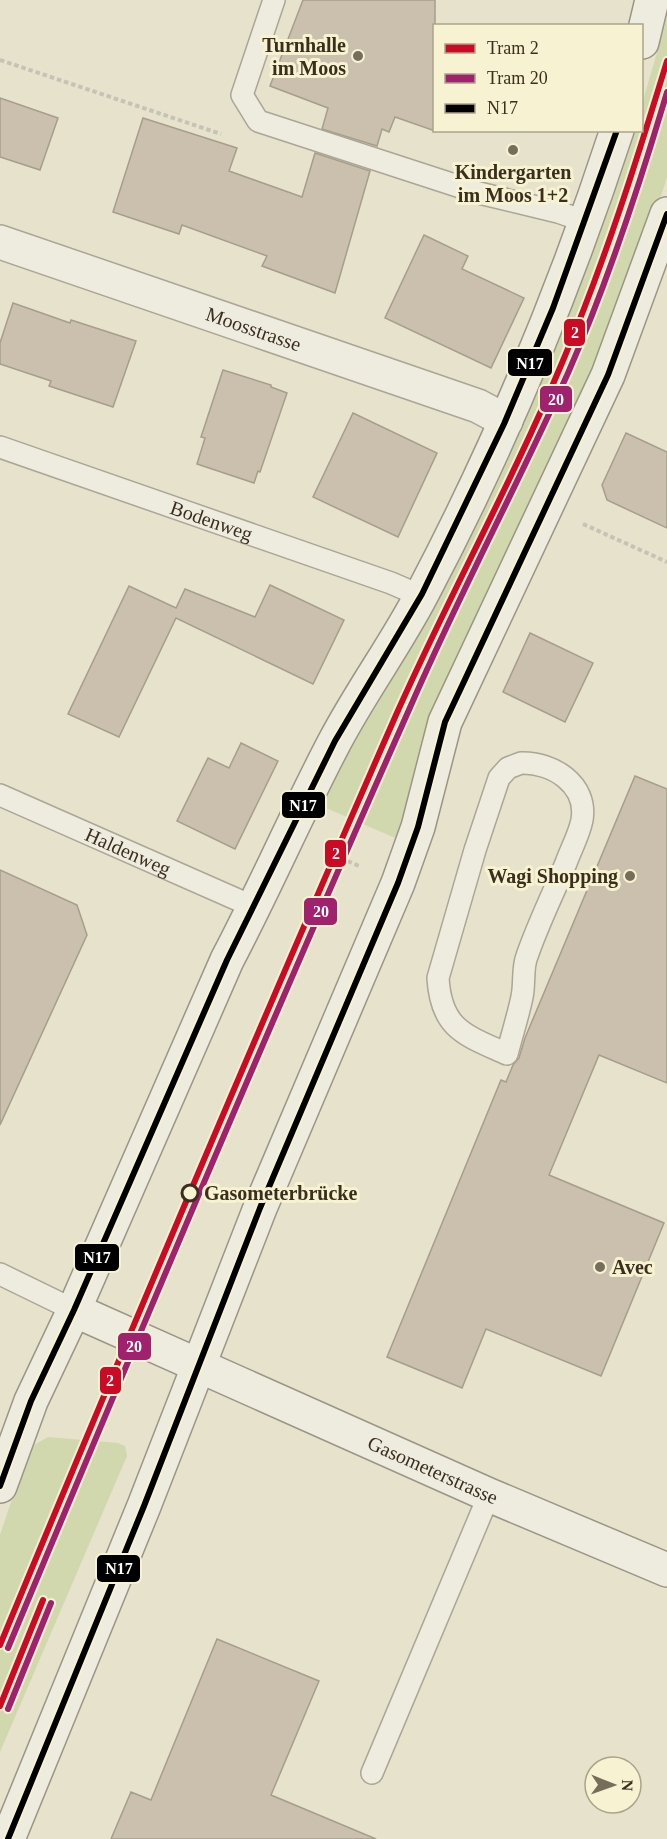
<svg xmlns="http://www.w3.org/2000/svg" width="667" height="1839" viewBox="0 0 667 1839" font-family="Georgia,serif">
<rect width="100%" height="100%" fill="#e6e2cc"/>
<!-- green -->
<path fill="#d1d8ae" d="M667 18V177L649 234 400 840 319 805 413 637 517 436 572 307 618 182 634 131 642 130V104Z
M48 1437 118 1443 125 1446 127 1456 0 1752V1535L26 1457 34 1445Z"/>
<!-- building -->
<path fill="#cac0ad" stroke="#a69d8b" stroke-width="1.5" d="M303 0H435V131L395 117 389 132 382 129 377 146 322 129 328 108 270 86Z
M0 98 58 118 40 170 0 157Z
M143 118 237 148 229 171 302 197 315 153 370 171 335 293 262 266 267 256 182 225 179 234 113 212Z
M424 235 468 256 462 269 524 298 491 368 385 318Z
M13 303 70 323 71 320 136 341 113 407 49 386 51 381 0 364V343Z
M223 370 271 385V387L287 393 260 472 258 471 254 483 197 464 205 438 201 437Z
M353 413 437 453 398 537 313 497Z
M626 433 667 452V528L607 500 602 485Z
M270 585 344 620 313 684 176 618 119 737 68 714 129 586 176 608 185 589 255 617Z
M530 633 593 663 565 722 503 692Z
M241 743 278 761 235 849 177 821 208 758 229 768Z
M635 776 667 789V1083L599 1055 549 1175 664 1223 601 1376 486 1329 462 1388 387 1357 501 1080 506 1082 513 1065 519 1058 525 1038Z
M0 870 77 905 87 935 0 1125Z
M217 1639 319 1681 271 1795 376 1839H111L131 1792 151 1800Z"/>
<g fill="none" stroke-linecap="round" stroke-linejoin="round">
<defs>
<g id="lane">
<path d="M274 0 242 95 258 121 479 193 558 212 587 222"/>
<path id="s1" d="M0 447 391 583 421 596"/>
<path d="M521 763C552 762 588 784 582 820 579 835 571 849 566 863 553 894 538 924 527 956 522 968 525 983 522 997 518 1016 512 1035 507 1054 465 1035 441 1029 438 978L475 850 499 778 508 768Z"/>
<path id="s2" d="M0 795 254 907"/>
<path d="M0 1274 74 1310"/>
<path d="M372 1773 489 1495"/>
</g>
<g id="street">
<path id="s3" d="M0 242 478 406 506 421"/>
</g>
<g id="secondary">
<path d="M642 42 652 0"/>
<path id="s4" d="M74 1310 489 1495 667 1570"/>
<path d="M0 1486 31 1401 74 1310 227 960C265 888 297 813 335 741 362 690 396 644 422 594 500 446 565 289 617 130"/>
<path d="M8 1839 144 1506 260 1208 398 883 418 827 445 722 608 375 667 214"/>
</g>
</defs>
<!-- lane casing -->
<use href="#lane" stroke="#aba696" stroke-width="24"/>
<!-- street casing -->
<use href="#street" stroke="#aba696" stroke-width="36"/>
<!-- secondary casing -->
<use href="#secondary" stroke="#9b9585" stroke-width="36"/>
<!-- path -->
<path stroke="#c6c3b6" stroke-width="4" stroke-dasharray="4.5 3" stroke-linecap="butt" d="M0 60 221 134
M583 524 667 562
M327 852 359 866"/>
<!-- lane -->
<use href="#lane" stroke="#eeebdf" stroke-width="21"/>
<!-- street -->
<use href="#street" stroke="#eeebdf" stroke-width="33"/>
<!-- secondary -->
<use href="#secondary" stroke="#eeebdf" stroke-width="33"/>
<defs>
<path id="bus-1" d="M0 1486 31 1401 74 1310 227 960 335 741 422 594 504 424 553 308 617 130
M8 1839 144 1506 260 1208 398 883 418 827 445 722 608 375 667 214"/>
</defs>
<!-- bus-1 casing -->
<use href="#bus-1" stroke="#f7f2d2" stroke-width="10"/>
<!-- bus-1 -->
<use href="#bus-1" stroke="#000" stroke-width="6"/>
<defs>
<path id="tram-1" d="M0 1645C129 1334 261 1023 396 715 449 596 512 482 562 363 604 264 636 163 667 61
M0 1706 43 1600"/>
<path id="tram-2" d="M8 1648C140 1332 273 1016 412 703 461 591 518 484 568 373 608 282 639 187 667 92
M8 1709 51 1603"/>
</defs>
<!-- tram-1 casing -->
<use href="#tram-1" stroke="#f7f2d2" stroke-width="10"/>
<!-- tram-2 casing -->
<use href="#tram-2" stroke="#f7f2d2" stroke-width="10"/>
<!-- tram-1 -->
<use href="#tram-1" stroke="#cb0a25" stroke-width="6"/>
<!-- tram-2 -->
<use href="#tram-2" stroke="#a0216e" stroke-width="6"/>
</g>
<!-- markers -->
<g fill="#766e5a" stroke="#f7f2d2" stroke-width="2">
<circle cx="358" cy="56" r="6"/>
<circle cx="513" cy="150" r="6"/>
<circle cx="630" cy="876" r="6"/>
<circle cx="600" cy="1267" r="6"/>
</g>
<circle fill="#f7f2d2" stroke="#3a2f1d" stroke-width="3" cx="190" cy="1193" r="8"/>
<g text-anchor="middle" stroke-width="6" stroke-linejoin="round" paint-order="stroke">
<!-- poi labels -->
<g font-size="20" font-weight="bold" fill="#3a2f1d" stroke="#f7f2d2" text-anchor="end">
<text x="346" y="52">Turnhalle<tspan x="346" dy="23">im Moos</tspan></text>
<text x="513" y="179" text-anchor="middle">Kindergarten<tspan x="513" dy="23">im Moos 1+2</tspan></text>
<text x="618" y="883">Wagi Shopping</text>
<text x="612" y="1274" text-anchor="start">Avec</text>
</g>
<!-- street labels -->
<g font-size="20" fill="#3a2f1d" stroke="#f7f2d2">
<text dy="7" stroke="none"><textPath href="#s3" startOffset="268">Moosstrasse</textPath></text>
<text dy="7" stroke="none"><textPath href="#s1" startOffset="224">Bodenweg</textPath></text>
<text dy="7" stroke="none"><textPath href="#s2" startOffset="140">Haldenweg</textPath></text>
<text dy="7" stroke="none"><textPath href="#s4" startOffset="393">Gasometerstrasse</textPath></text>
</g>
<!-- stop labels -->
<g font-size="20" font-weight="bold" fill="#3a2f1d" stroke="#f7f2d2" text-anchor="start">
<text x="204" y="1200">Gasometerbrücke</text>
</g>
</g>
<g stroke="#f7f2d2" stroke-width="2">
<rect x="563" y="318" width="23" height="29" rx="6" fill="#cb0a25"/>
<rect x="507" y="348" width="46" height="29" rx="6" fill="#000"/>
<rect x="539" y="385" width="34" height="28" rx="6" fill="#a0216e"/>
<rect x="281" y="791" width="45" height="28" rx="6" fill="#000"/>
<rect x="324" y="839" width="23" height="29" rx="6" fill="#cb0a25"/>
<rect x="303" y="897" width="35" height="29" rx="6" fill="#a0216e"/>
<rect x="74" y="1243" width="46" height="29" rx="6" fill="#000"/>
<rect x="117" y="1332" width="35" height="29" rx="6" fill="#a0216e"/>
<rect x="99" y="1366" width="23" height="29" rx="6" fill="#cb0a25"/>
<rect x="96" y="1554" width="45" height="29" rx="6" fill="#000"/>
</g>
<g font-size="16" text-anchor="middle" font-weight="bold" fill="#fff">
<text x="575" y="338">2</text>
<text x="530" y="369">N17</text>
<text x="556" y="405">20</text>
<text x="303" y="811">N17</text>
<text x="336" y="859">2</text>
<text x="321" y="917">20</text>
<text x="97" y="1263">N17</text>
<text x="134" y="1352">20</text>
<text x="110" y="1386">2</text>
<text x="119" y="1574">N17</text>
</g>
<!-- legend -->
<rect x="433" y="24" width="210" height="108" fill="#f7f2d2" stroke="#aba48a" stroke-width="1.5"/>
<rect x="445" y="44" width="30" height="9" fill="#cb0a25" stroke="#aba48a" stroke-width="1.5"/>
<text x="487" y="54" font-size="18" fill="#3a2f1d">Tram 2</text>
<rect x="445" y="74" width="30" height="9" fill="#a0216e" stroke="#aba48a" stroke-width="1.5"/>
<text x="487" y="84" font-size="18" fill="#3a2f1d">Tram 20</text>
<rect x="445" y="104" width="30" height="9" fill="#000000" stroke="#aba48a" stroke-width="1.5"/>
<text x="487" y="114" font-size="18" fill="#3a2f1d">N17</text>
<!-- north arrow -->
<g transform="translate(613 1785) rotate(91)"><circle r="28" fill="#f7f2d2" stroke="#aba48a" stroke-width="1.5"/>
<path d="M0-4.5L10 22L0 15L-10 22Z" fill="#766e5a"/>
<text y="-9" font-size="16" font-weight="bold" text-anchor="middle" fill="#3a2f1d">N</text>
</g>
</svg>
